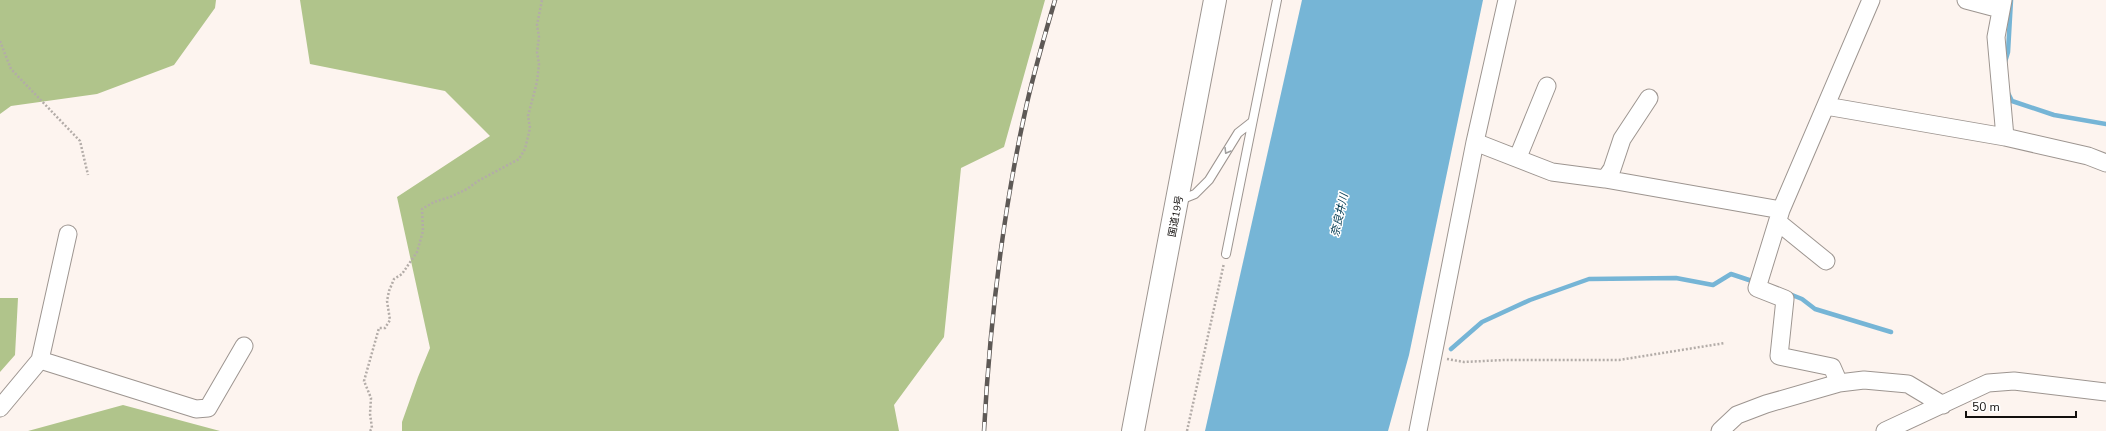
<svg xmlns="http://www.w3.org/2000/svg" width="2106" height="431" viewBox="0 0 2106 431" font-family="'Nunito Sans','Noto Sans JP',sans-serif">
<rect width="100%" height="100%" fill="#fdf4ef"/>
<!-- forest -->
<path fill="#b0c48b" d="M0 0H216L215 8 174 65 97 94 11 106 0 114Z
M300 0H1045L1004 147 961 168 944 337 894 405 899 431H402V422L418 377 430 348 397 197 490 136 445 91 310 64Z
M0 298H18L15 355 0 372Z
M123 405 220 431H28Z"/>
<!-- water -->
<path fill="#76b5d6" d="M1302 0H1483L1409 355 1388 431H1205Z"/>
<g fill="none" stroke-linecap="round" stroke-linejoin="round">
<!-- stream -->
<path stroke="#76b5d6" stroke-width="4.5" d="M2005 62 2008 52 2011 0
M2008 93 2012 101 2054 115 2106 124
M1787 293 1802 299 1815 309 1891 332
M1451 349 1482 322 1530 300 1589 279 1676 278 1713 285 1731 274 1755 282"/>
<defs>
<path id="lane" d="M1180 200 1195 194 1209 180 1238 133 1252 122
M1226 254 1277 0"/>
<path id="street" d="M1871 0 1781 210 1757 288 1785 299 1779 356 1832 367 1839 383 1864 380 1908 384 1943 405
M1966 0 2000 9
M2003 0 1996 37 2005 137
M1826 106 2005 137 2088 156 2106 163
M1475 142 1552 172 1605 179 1781 210
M1518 157 1547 86
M1605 179 1612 169 1622 139 1649 98
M1778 222 1826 261
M40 360 68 234
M0 408 40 360 196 409 208 408 244 346
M1418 431 1475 142 1507 0
M1720 431 1737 415 1766 404 1839 383
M1885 431 1988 383 2014 381 2106 392"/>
<path id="highway" d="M1133 431 1215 0"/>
</defs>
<!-- lane casing -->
<use href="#lane" stroke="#9d9590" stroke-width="10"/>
<!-- street casing -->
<use href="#street" stroke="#9d9590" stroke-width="19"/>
<!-- highway casing -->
<use href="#highway" stroke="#9d9590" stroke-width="24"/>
<!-- path -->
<path stroke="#b3aca8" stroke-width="2.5" stroke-dasharray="2 2" stroke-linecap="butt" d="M0 41 11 69 80 141 88 175
M1447 359 1464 362 1504 360H1619L1725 343
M370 431 372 428 370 414 371 398 364 381 379 328H385L390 320 387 301 389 291 394 279 402 274 417 252 423 231 422 209 434 202 450 197 467 189 478 181 519 159 525 149 530 128 528 116 537 82 539 64 537 52 539 37 537 25 542 0
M1187 431 1224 263"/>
<!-- lane -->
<use href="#lane" stroke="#fff" stroke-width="8"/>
<!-- street -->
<use href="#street" stroke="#fff" stroke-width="17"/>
<!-- highway -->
<use href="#highway" stroke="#fff" stroke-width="22"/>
<defs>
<path id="rail" d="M984 431C990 321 1003 210 1027 103 1035 68 1045 34 1055 0"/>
</defs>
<!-- rail casing -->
<use href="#rail" stroke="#5e5956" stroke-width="4.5"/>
<!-- rail -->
<use href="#rail" stroke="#fff" stroke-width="3" stroke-dasharray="9" stroke-linecap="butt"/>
</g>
<!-- one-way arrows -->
<defs><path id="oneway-chevron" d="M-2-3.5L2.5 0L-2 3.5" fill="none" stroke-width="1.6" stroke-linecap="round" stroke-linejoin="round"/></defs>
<use stroke="#a09f9e" href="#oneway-chevron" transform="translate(1227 151) rotate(121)"/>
<g text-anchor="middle" stroke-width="3" stroke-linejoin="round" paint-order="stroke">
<!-- street labels -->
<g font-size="10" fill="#120f0d" stroke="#fff">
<text transform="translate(1175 216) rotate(-79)" y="4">国道19号</text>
</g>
<!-- water labels -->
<g font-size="11" font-style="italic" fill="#00384f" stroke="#fff">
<text transform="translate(1339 215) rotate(-77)" y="4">奈良井川</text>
</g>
</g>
<!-- scale -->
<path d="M1966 411v6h110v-6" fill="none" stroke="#120f0d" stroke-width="2"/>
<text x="1972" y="411" font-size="12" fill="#120f0d" stroke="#ffffff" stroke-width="3" paint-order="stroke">50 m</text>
</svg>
